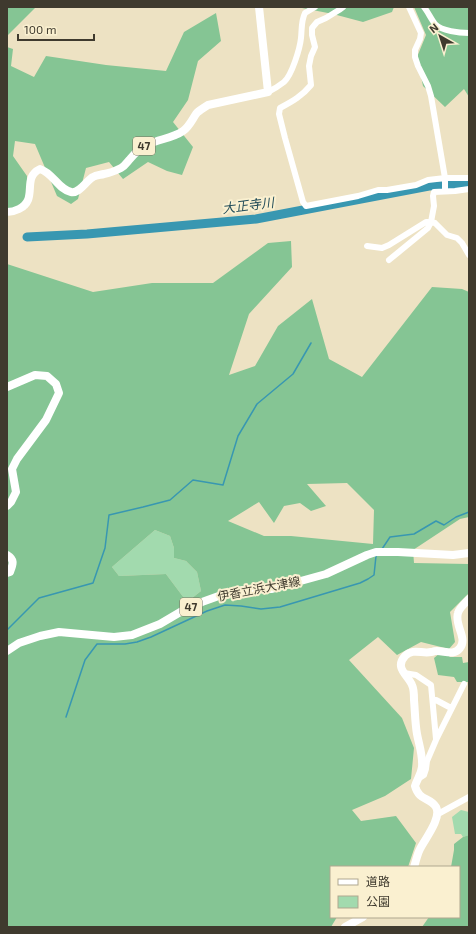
<svg xmlns="http://www.w3.org/2000/svg" width="476" height="934" viewBox="0 0 476 934" font-family="'Exo 2','Noto Sans JP',sans-serif">
<rect width="100%" height="100%" fill="#ede2c3"/>
<!-- green -->
<path fill="#a2daae" d="M155 530 170 536 174 548V558L186 561 197 572 201 591 187 602 166 574 119 576 112 567Z
M461 810 469 812V835L463 837 461 834H455L452 817Z"/>
<!-- forest -->
<path fill="#85c594" fill-rule="evenodd" d="M7 7H36L7 36Z
M290 7H394L392 12 363 22 333 14 302 8Z
M414 7H469V97L464 89 445 107 423 86 417 57 426 35Z
M216 13 221 41 198 61 188 100 173 122 193 147 182 175 167 171 148 162 123 179 109 162 86 168 78 199 71 204 57 196 35 144 15 141 13 156 27 176V208L7 216V47L13 49 11 66 34 77 46 56 106 65 166 71 184 32Z
M291 241 292 267 249 314 229 375 255 366 278 326 312 299 329 359 362 377 432 287 462 289 469 292V517L460 519 413 550 414 563 469 564V593L450 612 455 642 449 649 421 642 397 655 378 637 349 660 402 718 414 748 411 779 385 796 352 810 361 821 396 816 416 843 408 867H331V917H337L331 927H7V264L93 292 152 283H213L268 243ZM347 483 374 510 373 544 291 536H264L228 521 259 502 274 523 284 506 300 503 311 511 326 506 307 484ZM155 530 170 536 174 548V558L186 561 197 572 201 591 187 602 166 574 119 576 112 567Z
M440 653 447 654 450 657H462L463 663 469 662V682H457L454 677 438 675 434 658Z
M469 835V927H422L429 917H459V867H451L454 850V844L463 837Z"/>
<g fill="none" stroke-linecap="round" stroke-linejoin="round">
<!-- stream -->
<path stroke="#3897b1" stroke-width="1.5" d="M382 549 390 537 414 534 436 521 444 525 456 517 469 512
M7 630 39 598 93 583 105 548 109 515 143 507 170 500 193 480 223 485 238 436 257 404 293 374 311 343
M66 717 85 660 97 644H125L137 642 151 637 207 611 225 605 241 606 261 609 280 607 360 583 368 579 374 575 376 556 377 555"/>
<!-- river -->
<path stroke="#3897b1" stroke-width="9" d="M27 237 87 234 256 219 429 186 469 185"/>
<!-- minor -->
<path stroke="#fff" stroke-width="6" d="M343 7 339 10 326 18 317 22 312 28V35L315 47 311 56 309 66 311 85C302 96 293 101 280 108L279 114 285 138 303 202 306 206 358 196 378 190H387L416 185 428 180 445 178H469
M409 7 421 33 420 39 415 50V57L418 66 428 86 431 96 445 178V191
M424 7C428 12 431 19 435 24 442 31 459 33 469 33
M268 92C274 89 279 86 284 82 292 75 300 48 301 38 302 29 301 21 305 13L315 7
M367 246 382 248 389 245 426 222H431L434 206 433 196 434 192 455 191 469 189
M389 260 428 228 431 222 435 223 447 235 457 238 462 243 469 255
M404 673 416 675 431 685 436 739
M433 700H436L451 708
M421 777 424 775 426 769 427 761 436 740 464 684
M438 814 469 797"/>
<!-- major -->
<path stroke="#fff" stroke-width="8" d="M7 212C12 212 15 211 19 209 39 199 21 178 40 169 53 173 58 189 71 192 79 194 86 181 93 177 96 175 100 175 104 174 110 173 117 170 121 168 125 166 127 162 130 159 135 153 141 147 149 144 160 139 173 138 183 131 189 127 192 120 196 114 199 110 204 108 208 105L268 92 259 7
M7 387 35 375 47 376 56 384 59 393 46 420 17 459 12 469 16 492 11 502 7 506
M7 555C15 560 13 564 10 572L7 573
M7 651 19 643 40 636 59 632 114 637 132 635 160 624 182 611 202 602 227 593 243 590 272 589 297 582 326 574 367 555 376 552H398L453 555 469 553
M414 867C416 861 417 855 420 849 425 839 442 818 436 807 430 797 419 801 415 786 417 779 421 775 422 767 423 755 419 745 417 734 415 723 415 711 414 700 414 695 414 689 412 685 408 675 394 668 405 656 413 648 422 654 431 652 436 651 432 651 437 651 445 651 454 656 460 648 468 638 454 625 458 613 459 608 465 603 469 599
M345 927 363 917"/>
</g>
<g text-anchor="middle" stroke-width="4" stroke-linejoin="round" paint-order="stroke">
<!-- shield labels -->
<g fill="#faf0d0" stroke="#77715f" stroke-width="1">
<rect x="133" y="137" width="22" height="18" rx="3"/>
<rect x="180" y="598" width="22" height="18" rx="3"/>
</g>
<g font-size="11" font-weight="bold" fill="#3f3a2e">
<text x="144" y="150">47</text>
<text x="191" y="611">47</text>
</g>
<!-- street labels -->
<g font-size="12" fill="#3f3a2e" stroke="#faf0d0">
<text transform="translate(259 589) rotate(-11)" y="4">伊香立浜大津線</text>
</g>
<!-- water labels -->
<g font-size="13" font-style="italic" fill="#254e5a" stroke="#faf0d0">
<text transform="translate(248 205) rotate(-7)" y="5">大正寺川</text>
</g>
</g>
<!-- border -->
<rect width="476" height="934" fill="none" stroke="#3f3a2e" stroke-width="16"/>
<!-- legend -->
<rect x="330" y="866" width="130" height="52" fill="#faf0d0" stroke="#afa78f"/>
<rect x="338" y="879" width="20" height="6" fill="#ffffff" stroke="#afa78f"/>
<text x="366" y="886" font-size="12" fill="#3f3a2e">道路</text>
<rect x="338" y="896" width="20" height="12" fill="#a2daae" stroke="#afa78f"/>
<text x="366" y="906" font-size="12" fill="#3f3a2e">公園</text>
<!-- north arrow -->
<g transform="translate(440 36) rotate(321)" stroke="#faf0d0" stroke-width="3" paint-order="stroke">
<path d="M0-3L7 15L0 10L-7 15Z" fill="#3f3a2e"/>
<text y="-6" font-size="11" font-weight="bold" text-anchor="middle" fill="#3f3a2e">N</text>
</g>
<!-- scale -->
<path d="M18 34v6h76v-6" fill="none" stroke="#3f3a2e" stroke-width="2"/>
<text x="24" y="34" font-size="12" fill="#3f3a2e" stroke="#faf0d0" stroke-width="3" paint-order="stroke">100 m</text>
</svg>
